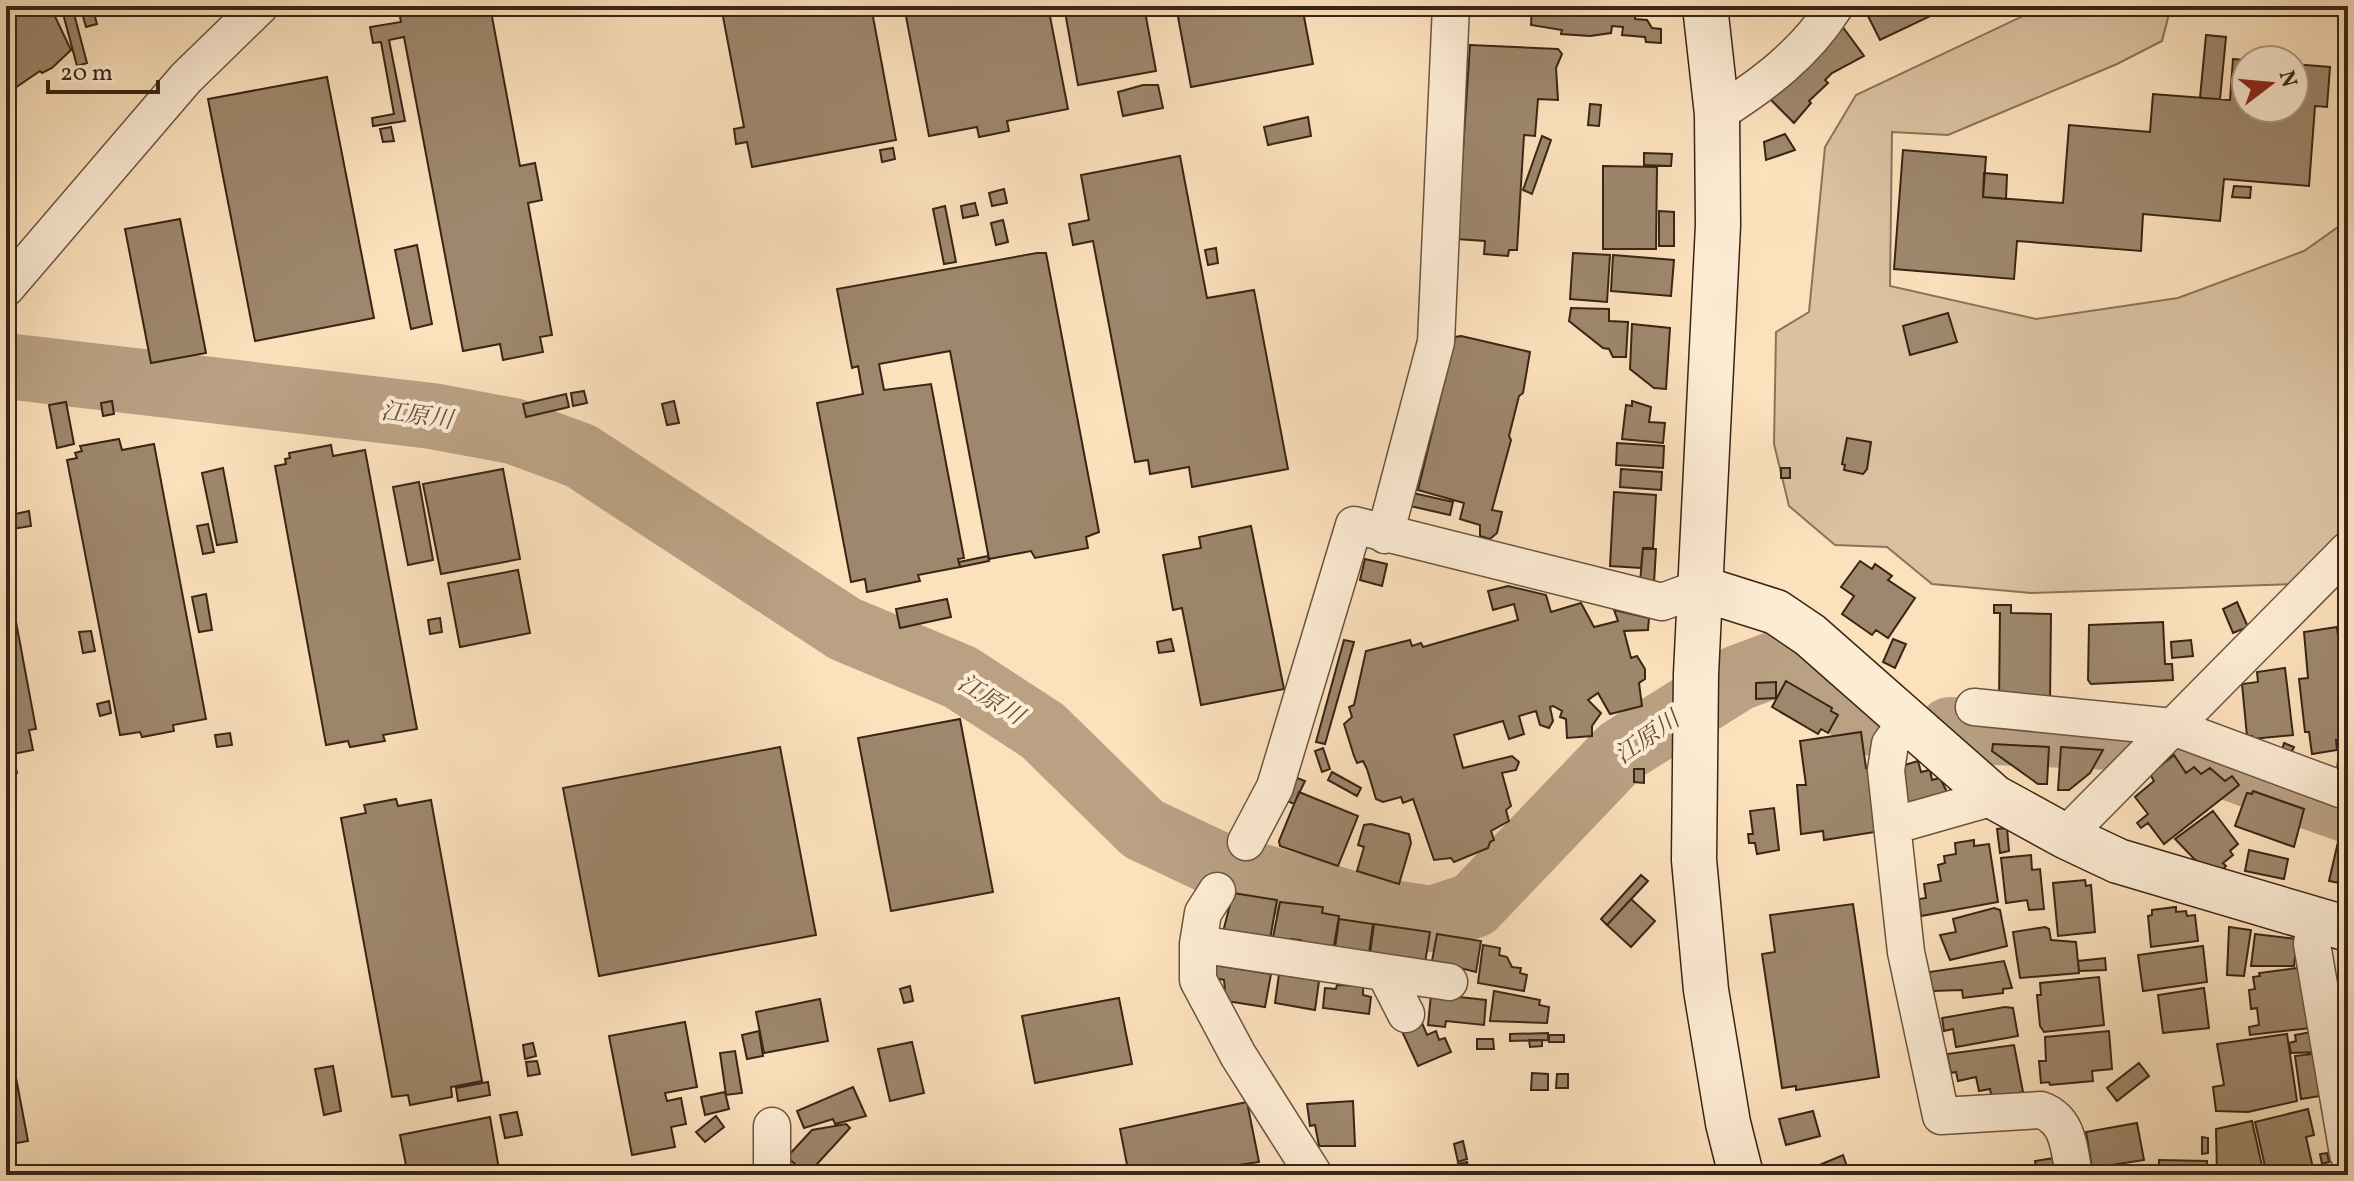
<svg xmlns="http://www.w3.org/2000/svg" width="2354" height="1181" viewBox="0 0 2354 1181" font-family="Vollkorn,'Noto Serif JP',serif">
<rect width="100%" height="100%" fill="#fce1bd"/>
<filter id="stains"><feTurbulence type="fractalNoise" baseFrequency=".0025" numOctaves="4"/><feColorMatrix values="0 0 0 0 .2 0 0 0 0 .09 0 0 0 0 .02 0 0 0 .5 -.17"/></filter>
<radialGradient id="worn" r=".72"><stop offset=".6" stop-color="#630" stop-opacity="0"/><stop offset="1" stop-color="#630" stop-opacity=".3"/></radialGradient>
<!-- green -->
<path fill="#dbc1a0" stroke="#8a735a" stroke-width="2" d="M2044 6H2171L2162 41 2117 64 1948 135 1892 132 1890 286 2036 319 2178 298 2304 251 2348 220V533L2293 584 2031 593 1932 584 1887 547 1835 545 1789 506 1774 444 1776 332 1809 312 1825 147 1856 95Z"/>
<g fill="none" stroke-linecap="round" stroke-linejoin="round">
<!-- river -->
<path stroke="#baa184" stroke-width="66" d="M6 366 432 416 513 431 581 456 845 629 960 677 1043 731 1143 829 1215 863 1371 910 1432 919 1474 905 1621 751 1738 678 1781 662 1815 676 1866 722 1875 723
M1950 730 2134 738 2176 748 2348 810"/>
</g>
<!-- building -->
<path fill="#9e876c" stroke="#392515" stroke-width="2" d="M6 6H50L71 50 52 68 42 73 40 71 6 94Z
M61 6H72L87 63 77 66Z
M80 6H92L97 24 86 27Z
M398 6H490L520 166 535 163 542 200 528 203 552 335 540 337 543 352 503 360 500 344 463 351 404 37 389 40 405 121 373 126 372 118 394 114 381 42 373 43 370 27 401 22Z
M721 6H871L896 140 752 167 747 142 736 144 734 129 744 127Z
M904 6H1048L1068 109 1007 121 1009 131 979 137 977 127 929 136Z
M1064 6H1144L1156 71 1078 85Z
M1176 6H1302L1313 64 1191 87Z
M1532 6H1636L1635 19 1647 20 1652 28 1661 29V43L1646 42 1645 37 1622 35 1623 27 1612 26 1611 33 1590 36 1561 34 1562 30 1531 25Z
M1863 6H1942L1943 10 1880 40Z
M1842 26 1864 56 1832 73 1825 80 1828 83 1809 101 1811 103 1794 123 1770 99Z
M2206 35 2226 37 2220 99 2200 98Z
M1470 45 1558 49 1562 54 1556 68 1558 100 1538 99 1535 136 1524 135 1517 250H1509L1508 256 1484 254 1485 241 1457 239Z
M2233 59 2246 60V108H2294V64L2330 67 2327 107 2315 106 2309 186 2224 179 2220 221 2143 214 2141 251 2017 241 2014 279 1894 269 1903 150 1986 157 1983 197 2063 203 2069 125 2150 132 2153 94 2230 100Z
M327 77 374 318 255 341 208 99Z
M1143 85H1158L1163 108 1123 116 1118 92Z
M1590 104 1601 105 1599 126 1588 125Z
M1308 117 1311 136 1268 145 1264 127Z
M391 127 394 141 383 142 380 129Z
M1785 134 1795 150 1766 160 1764 142Z
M1542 136 1551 140 1532 194 1523 190Z
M893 148 895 159 882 162 880 150Z
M1644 153 1672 154 1671 166 1644 165Z
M1180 156 1207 298 1254 290 1288 469 1192 487 1189 467 1150 474 1148 460 1135 462 1093 241 1073 245 1069 224 1089 220 1081 175Z
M1603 166 1657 167 1656 249H1603Z
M1984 173 2007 175 2006 199 1983 197Z
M2234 186 2251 187 2250 198 2232 197Z
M1004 189 1007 203 992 206 989 193Z
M975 203 978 215 963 218 961 206Z
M945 206 956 262 944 264 933 209Z
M1659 211 1674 212V246H1659Z
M180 219 206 353 151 363 125 229Z
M1003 220 1008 242 996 245 991 223Z
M417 245 432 324 411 329 395 250Z
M1216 248 1218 263 1208 265 1205 250Z
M1037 253H1046L1099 532 1086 537 1088 548 1035 558 1031 551 989 559 950 351 879 364 884 390 931 384 964 558 958 559 960 567 918 575 920 581 867 592 865 579 851 582 817 403 863 394 858 366 852 368 837 289Z
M1573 253 1610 255 1607 302 1570 299Z
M1613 255 1674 260 1671 296 1611 291Z
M1571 308 1609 309V321L1628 322 1626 357H1613L1609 349 1603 348 1569 321Z
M1948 313 1957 342 1910 355 1903 326Z
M1632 324 1670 328 1666 389 1654 388 1630 369Z
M1461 336 1530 352 1523 393 1519 396 1509 436 1511 440 1492 510 1502 512 1497 533 1490 539 1480 536V525L1460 519 1464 503 1418 490 1455 337Z
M584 391 587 403 573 406 571 393Z
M566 394 569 407 526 417 523 404Z
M112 401 114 414 103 416 101 403Z
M674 401 679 423 667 425 662 404Z
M1632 401 1651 407 1649 422 1665 423 1663 443 1622 439 1626 405 1632 406Z
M66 402 74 444 57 448 49 405Z
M1847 438 1871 442 1867 469 1863 474 1844 470 1845 465 1842 464Z
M119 439 122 450 154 444 206 719 173 725 174 731 142 737 140 732 120 735 67 460 77 458 75 453 82 451 80 446Z
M1617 443 1664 446 1663 468 1616 465Z
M331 445 333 456 365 450 417 729 383 735 385 741 350 747 348 741 326 745 275 466 286 464 285 459 290 458 289 453Z
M223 468 237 542 217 545 202 473Z
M1781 468H1790V478H1781Z
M503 469 520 559 441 574 423 484Z
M1621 469 1662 472 1661 490 1620 487Z
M419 482 433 560 408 565 393 487Z
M1614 492 1656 495 1653 548H1643L1641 568 1610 566Z
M1413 493 1453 502 1450 515 1410 506Z
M29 511 31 526 6 530V516Z
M208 524 214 552 203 554 197 526Z
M1251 526 1284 689 1201 705 1182 608 1173 610 1163 555 1201 548 1199 537Z
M1643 549H1656L1654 583 1640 582Z
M988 556 989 561 960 567 959 562Z
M1365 559 1387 564 1382 586 1360 580Z
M1860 561 1872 569 1875 564 1892 576 1888 580 1915 598 1888 638 1876 630 1872 635 1842 614 1854 596 1841 587Z
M6 568 36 729 29 730 33 750 13 754 17 773 6 776Z
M518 570 530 633 460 647 448 583Z
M1508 586 1546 595 1551 612 1581 603 1594 627 1618 621 1614 610 1649 618 1648 630 1624 631 1631 658 1637 656 1645 669V679L1639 683 1642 706 1610 714 1598 693 1588 700 1601 713 1592 726V736L1567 738 1566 719 1560 717 1562 711 1553 706 1550 707 1553 721 1549 728 1540 725 1536 711 1519 716 1524 734 1509 739 1503 721 1454 735 1463 768 1512 756 1519 762 1516 770 1502 773 1511 806 1506 810 1509 821 1491 831 1494 840 1490 842 1488 848 1454 862 1451 858 1434 860 1413 799 1403 803 1401 797 1383 802 1376 799 1367 769 1363 761 1357 763 1354 756 1344 724 1352 717 1349 707 1354 705 1366 651 1410 640 1412 646 1421 643 1423 647 1518 620 1514 604 1493 610 1488 591Z
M206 594 212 630 199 632 192 597Z
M947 599 951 617 900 628 896 609Z
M2237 602 2248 627 2233 633 2223 609Z
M1994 605H2011V613L2051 614 2050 704 1999 703 2000 613H1994Z
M440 618 442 632 430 634 428 620Z
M2163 622 2165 664H2172L2173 680 2091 684 2088 680 2089 625Z
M2337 627 2343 680H2348V738L2336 740 2337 750 2312 754 2309 732H2305L2299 679 2308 678 2304 632Z
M91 631 95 651 83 653 79 632Z
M1171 639 1174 651 1159 653 1157 642Z
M1893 639 1906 644 1895 668 1883 662Z
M1344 640 1354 642 1325 744 1316 742Z
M2191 640 2193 656 2172 658 2171 642Z
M2285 668 2293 735 2252 739V736H2247L2242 684 2258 682 2257 672Z
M1786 681 1832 708 1831 711 1838 715 1828 733 1821 729 1818 734 1772 707Z
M1776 682V698L1756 699V683Z
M109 701 111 713 100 716 97 704Z
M960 719 993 892 891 911 858 738Z
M1861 732 1866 768 1872 766 1875 832 1824 840 1823 831 1801 834 1797 785H1806L1800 741Z
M230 733 232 745 217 747 215 735Z
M2340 740 2348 741V776L2337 771Z
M2284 743 2294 747 2291 753 2282 750Z
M1993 744 2049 747 2047 784H2038L1992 751Z
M780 747 816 935 599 976 563 788Z
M2061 747 2103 750 2090 773 2069 790H2058Z
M1323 748 1330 769 1322 772 1315 751Z
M2174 755 2186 773 2194 767 2201 774 2210 768 2225 781 2232 776 2239 785 2164 844 2148 823 2141 828 2137 823 2148 814 2135 797 2154 781 2150 774Z
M1918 761 1921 772 1930 770 1932 780 1940 778 1949 796 1906 809 1898 767Z
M1634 769H1644V783L1634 782Z
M1332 772 1361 788 1357 796 1328 780Z
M1292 776 1305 781 1294 804 1283 799Z
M2253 791 2304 809 2294 847 2235 826 2247 793 2252 794Z
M1299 792 1358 816 1338 866 1280 846 1279 841Z
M396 799 398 806 431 800 482 1081 451 1087 452 1097 410 1105 408 1095 392 1097 341 818 366 813 364 805Z
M1774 808 1779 850 1757 854 1755 843H1749L1748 834H1753L1750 811Z
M2213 811 2238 844 2230 851 2233 855 2223 863 2226 866 2221 872 2199 864 2175 839Z
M1371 824 1409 834 1411 843 1399 884 1357 871 1364 847 1358 845 1364 825Z
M2007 828 2009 851 2000 853 1997 829Z
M2341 829 2348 831V882L2344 884 2329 881Z
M1974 840V846L1989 844 1998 902 1921 916 1919 899 1926 898 1924 884 1941 881 1938 865 1945 863 1944 856 1956 854 1955 843Z
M2249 850 2288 859 2284 879 2245 871Z
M2031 855 2032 870 2040 869 2044 909 2029 910 2027 900 2006 903 2001 858Z
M1641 875 1648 881 1607 925 1601 919Z
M2085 880 2086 886 2091 885 2095 932 2058 936 2053 883Z
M1233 893 1277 900 1270 939 1223 932Z
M1631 899 1655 921 1631 947 1607 925Z
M1280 902 1323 907 1322 913 1339 916 1334 946 1300 943 1301 940 1291 939 1290 944 1272 942Z
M1853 904 1879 1077 1796 1090V1086L1782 1088 1762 954 1775 952 1770 915Z
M2176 907V912L2186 911 2187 916 2195 915 2198 941 2151 947 2148 916 2152 915V910Z
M1994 908 2000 910 2007 946 1950 960 1940 935 1956 932 1953 919Z
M1339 919 1373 924 1369 953 1335 948Z
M1374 924 1430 932 1425 963 1370 953Z
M2045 927 2049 929 2051 940 2076 942 2079 973 2020 978 2013 932Z
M2229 927 2251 930 2244 976 2227 975Z
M1437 934 1481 941 1476 972 1432 961Z
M2255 934 2297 939 2294 966H2251Z
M1483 945 1500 948 1499 955 1507 957 1512 967 1521 968 1520 973 1527 975 1524 991 1478 983Z
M2203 946 2207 982 2143 991 2138 955Z
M2105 958 2106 970 2079 971 2078 961Z
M2004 961 2012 988 2003 989V993L1963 998 1962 990 1933 991 1929 972Z
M1214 965 1271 974 1265 1007 1226 1001 1224 980 1212 977Z
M2305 967 2310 1028 2250 1035 2249 1027 2259 1025 2257 1008 2251 1009 2249 990 2255 989 2253 977 2260 976 2259 973Z
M1279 974 1319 981 1315 1010 1275 1003Z
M2099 977 2104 1025 2044 1032 2040 1026 2037 995H2041L2040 983Z
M2348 984V1037L2344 1038 2330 985Z
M1337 985 1363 986V995L1371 997 1369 1014 1323 1008 1325 988 1336 989Z
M910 986 913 1001 904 1003 900 989Z
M2204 988 2209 1028 2163 1033 2158 995Z
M1494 991 1540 1000 1539 1005 1549 1007 1547 1023 1490 1021Z
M1431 994 1486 1000 1484 1025 1446 1021 1445 1027 1428 1025Z
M1119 998 1132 1064 1035 1083 1022 1016Z
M820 999 828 1041 764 1053 756 1012Z
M2005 1007 2013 1008 2018 1036 1956 1047 1953 1029 1944 1031 1942 1018Z
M1420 1018 1427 1035 1436 1031 1439 1040 1445 1038 1451 1052 1418 1066 1400 1027Z
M685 1022 697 1087 665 1093 667 1101 681 1098 686 1124 671 1127 675 1147 632 1155 609 1036Z
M6 1025 28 1141 6 1145Z
M759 1031 763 1056 747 1059 742 1035Z
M2109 1031 2112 1069 2092 1071 2093 1081 2050 1085 2049 1082 2041 1083 2039 1061H2046L2045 1037Z
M2317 1031 2320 1052 2291 1053 2289 1043 2296 1041 2295 1035Z
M1548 1033V1040L1510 1041V1034Z
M2287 1034 2297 1101 2248 1112 2216 1111 2213 1087 2224 1085 2217 1044Z
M1549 1035H1564V1042H1549Z
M1477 1039H1493L1494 1049H1477Z
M1529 1040H1542V1046L1530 1047Z
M912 1042 924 1093 890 1101 878 1049Z
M533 1043 536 1056 525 1059 523 1045Z
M2014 1045 2023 1092 1992 1098 1990 1089 1979 1091 1976 1077 1958 1081 1956 1072 1951 1073 1947 1054Z
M735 1051 742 1093 726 1095 720 1053Z
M2320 1053 2326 1095 2301 1099 2295 1056Z
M537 1061 540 1074 528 1076 526 1062Z
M2139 1063 2149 1076 2117 1101 2107 1088Z
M333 1066 341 1111 324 1115 315 1069Z
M1532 1073 1548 1074V1090H1531Z
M1557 1074H1568V1088H1556Z
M488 1082 490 1095 458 1101 456 1088Z
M853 1087 866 1116 835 1124 833 1119 804 1128 797 1111Z
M725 1092 729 1109 705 1115 701 1097Z
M1353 1101 1355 1146H1319L1315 1125 1310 1126 1307 1104Z
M1247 1102 1259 1162 1218 1168 1219 1171 1200 1175H1129L1120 1129Z
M2308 1109 2314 1135 2306 1137 2313 1168 2267 1175 2255 1122Z
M1813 1111 1820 1136 1786 1145 1779 1119Z
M517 1112 522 1135 505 1138 500 1115Z
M716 1116 724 1127 705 1142 696 1132Z
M490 1117 500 1175H408L400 1135Z
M2252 1121 2264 1175H2217L2216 1129Z
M2137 1123 2144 1160 2092 1168 2086 1132Z
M846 1124 850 1128 807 1175 787 1157 812 1130Z
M2202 1137 2208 1138V1153L2202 1154Z
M1463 1141 1467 1159 1458 1162 1454 1144Z
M2327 1153 2329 1162 2322 1164 2320 1154Z
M1843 1155 1850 1175H1798V1174Z
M2066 1156 2070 1175H2037L2035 1161Z
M2159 1160 2207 1161V1175H2159Z
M1467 1162 1470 1175H1442L1440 1169Z
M741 1167H755V1175H724V1172H741Z"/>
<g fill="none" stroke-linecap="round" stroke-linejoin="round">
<defs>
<path id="street" d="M1717 114C1763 85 1806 53 1835 6
M6 288 186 78 260 6
M1385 535 1436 342 1451 6
M1974 707 2173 727 2348 792
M1907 721 1890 744 1886 770 1906 952 1941 1116 2041 1110C2069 1120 2069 1149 2074 1175
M1892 826 1994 797
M2065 836 2348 550
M1246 842 1275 787 1354 525 1662 602 1700 588
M2315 921 2312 944 2348 1154
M1198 944 1203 913 1217 891
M1386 975 1406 1014
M772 1126V1175
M1314 1175 1238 1055 1198 980V944L1449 982"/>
<path id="secondary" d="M1705 6 1717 114 1718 225 1696 674 1694 860 1706 990 1728 1123 1741 1175
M1700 588 1776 612 1810 635 1994 797 2065 836 2118 861 2348 929"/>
</defs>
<!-- street casing -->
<use href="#street" stroke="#6a543f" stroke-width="39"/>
<!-- secondary casing -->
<use href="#secondary" stroke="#392515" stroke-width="47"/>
<!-- street -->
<use href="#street" stroke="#fdecd4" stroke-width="36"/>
<!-- secondary -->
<use href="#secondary" stroke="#fdecd4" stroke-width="44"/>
</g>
<g text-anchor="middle" stroke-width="8" stroke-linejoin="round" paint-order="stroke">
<!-- water labels -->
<g font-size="24" font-style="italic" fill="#66503c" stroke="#fdecd4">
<text transform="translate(417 415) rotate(8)" y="8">江原川</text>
<text transform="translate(991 699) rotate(32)" y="8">江原川</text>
<text transform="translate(1647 737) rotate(-35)" y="8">江原川</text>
</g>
</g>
<!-- margin -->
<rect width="2354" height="1181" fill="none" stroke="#fce1bd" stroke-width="32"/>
<rect x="8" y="8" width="2338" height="1165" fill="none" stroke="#392515" stroke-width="4"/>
<rect x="16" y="16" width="2322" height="1149" fill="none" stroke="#392515" stroke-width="2"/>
<!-- north arrow -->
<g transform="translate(2270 84) rotate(74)"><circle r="38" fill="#fdecd4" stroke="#af9c88" stroke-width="2"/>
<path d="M0-6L14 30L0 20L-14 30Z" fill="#8f2418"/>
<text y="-12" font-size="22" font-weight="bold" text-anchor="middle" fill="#392515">N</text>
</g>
<!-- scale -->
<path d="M48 80v12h110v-12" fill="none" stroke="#392515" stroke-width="4"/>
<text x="60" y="80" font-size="24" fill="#392515" stroke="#fdecd4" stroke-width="6" paint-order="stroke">20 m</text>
<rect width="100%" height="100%" filter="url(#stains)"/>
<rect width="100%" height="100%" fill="url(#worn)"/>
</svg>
